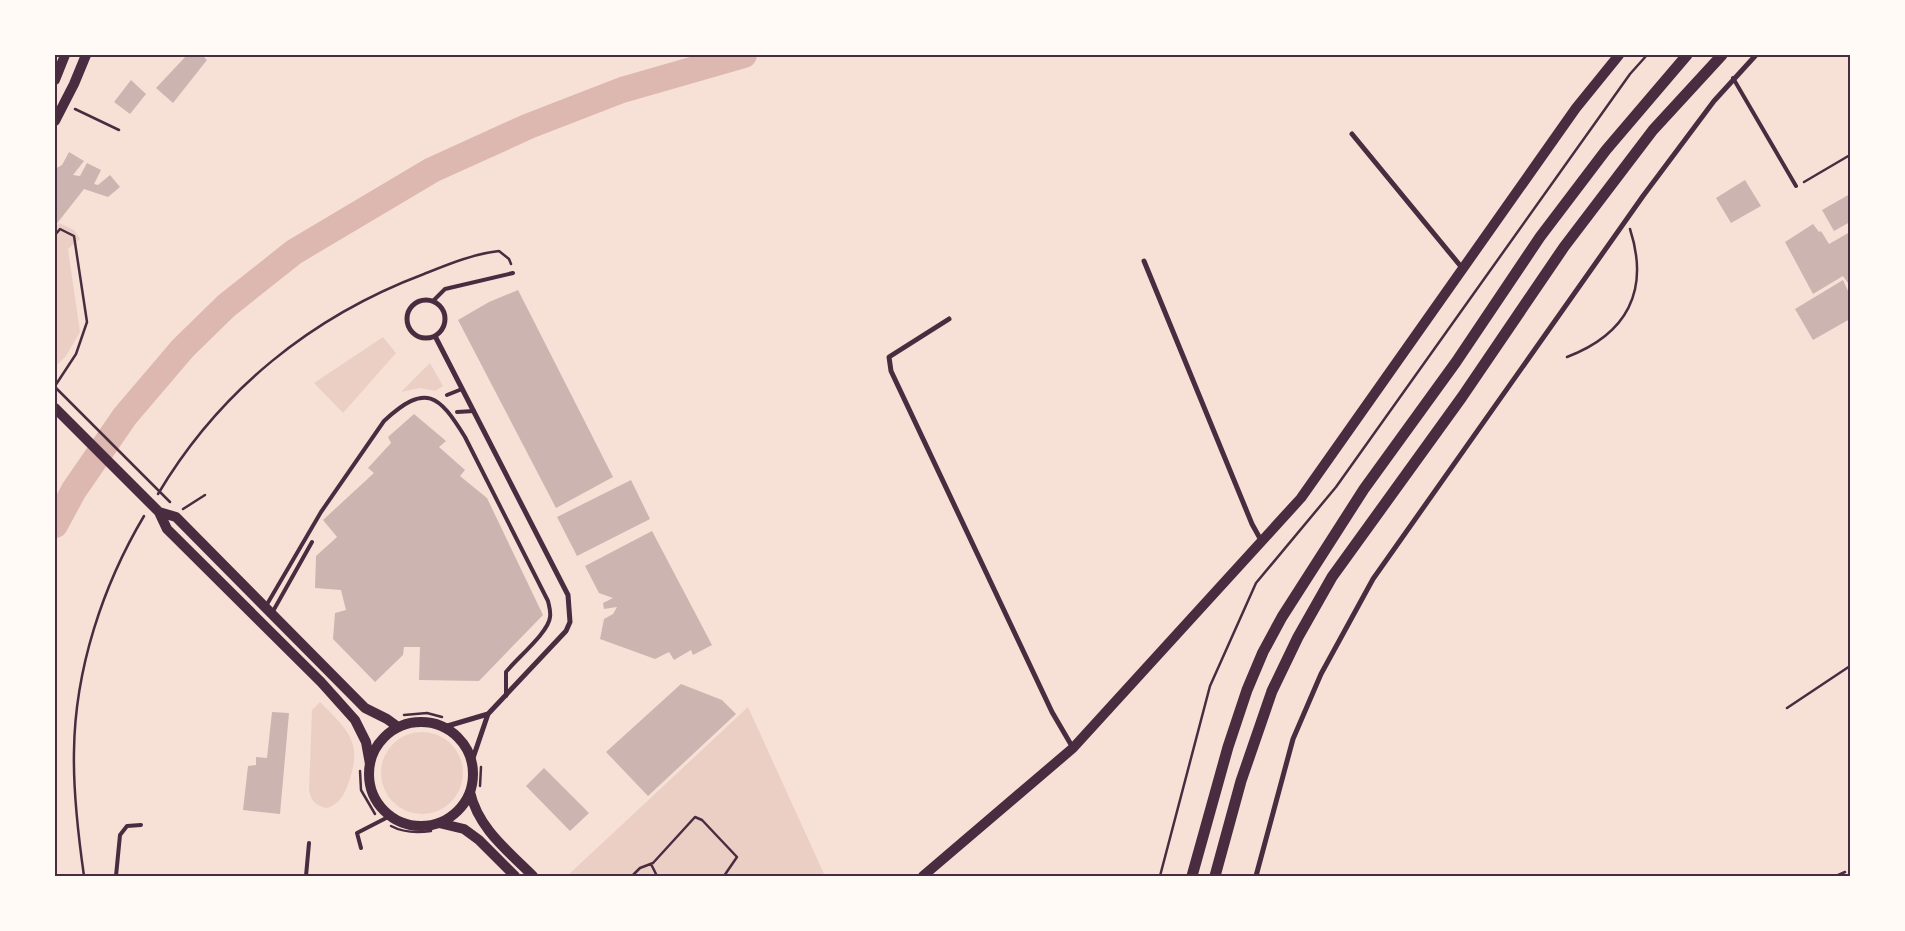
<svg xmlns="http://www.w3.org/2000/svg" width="1905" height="931" viewBox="0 0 1905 931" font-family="'Sofia Sans Condensed',sans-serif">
<rect width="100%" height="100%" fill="#f7e1d7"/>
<!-- green -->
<path fill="#ebcfc5" d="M59 223 74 230 80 239 68 249 80 332 66 356 55 367V228Z
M383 337 396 353 343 413 314 383Z
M430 363 443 386 435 391 420 388 401 392Z
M320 702C350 732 364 744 347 787 343 797 337 806 326 808 315 805 311 801 309 790L312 710Z
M748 707 825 876H567Z
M381 773a41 41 0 1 1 82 0a41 41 0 1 1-82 0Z"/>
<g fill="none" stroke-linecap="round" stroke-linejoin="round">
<!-- river -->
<path stroke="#dcb8b0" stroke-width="26" d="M55 525 74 490 125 416 183 348 226 306 294 252 432 170 529 126 622 90 744 55"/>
</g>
<!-- building -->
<path fill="#ccb4b1" d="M187 55H202L207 60 173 103 156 88Z
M131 80 146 94 130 114 114 102Z
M69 152 84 161 73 175 80 176 87 163 101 170 94 184 98 185 110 175 120 187 108 197 84 189 55 226V169L62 165Z
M1745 180 1761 206 1731 223 1716 198Z
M1850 194V222L1834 231 1822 210Z
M1813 224 1819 232 1821 231 1829 244 1850 232V286L1843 276 1813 294 1785 242Z
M1843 280 1848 291 1850 290V319L1813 340 1795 309Z
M518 290 613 477 556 508 458 320 489 302Z
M414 414 446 441 439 447 465 470 460 476 487 498 543 615 479 681 419 680 420 647H404L403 655 375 682 333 639 335 613 346 610 341 590 315 588 316 556 337 537 323 520 374 473 368 468 391 443 388 437Z
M631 480 650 519 577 556 557 517Z
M652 531 712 645 693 655 691 650 674 660 669 652 655 659 600 639 604 619 613 614 617 607 604 609 603 603 613 598 599 593 585 566Z
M681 684 722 700 736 714 648 796 606 752Z
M272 712 289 713 280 814 243 810 248 766 256 765V757L267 758Z
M544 768 589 813 570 831 526 786Z"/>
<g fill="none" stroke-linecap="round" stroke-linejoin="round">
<!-- path -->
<path stroke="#4a2c40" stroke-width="2.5" d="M75 109 119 130
M1804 182 1850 155
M55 235 60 229 74 236 87 322 76 354 55 386
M1567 357C1627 334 1650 291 1630 229
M55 387 170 502
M158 494C219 391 312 316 424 274 449 264 473 254 499 251L509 259 511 264
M183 509 205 495
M1787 708 1850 666
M404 715 427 713 442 717
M360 771 361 790 375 814
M480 786 481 767
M391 826C404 833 417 833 431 831
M651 864 657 876
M84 876C78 834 73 793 74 751 75 669 103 585 144 516
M632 876 640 868 653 863 695 817 702 820 737 857 724 876
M1160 876 1210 686 1256 583 1336 487 1630 74 1647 55
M1836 876 1845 872"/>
<!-- service -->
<path stroke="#4a2c40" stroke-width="4" d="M1733 78 1796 186
M433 301 445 289 513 273
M447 395 462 389
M457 412 474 411
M266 606 321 512 384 421C426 382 439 395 465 437L548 601C549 606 551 611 550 617 549 632 516 659 506 672V696
M272 613 312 542
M361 848 357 833 390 816
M116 876 120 835 127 826 141 825
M306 876 309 843"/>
<!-- minor -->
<path stroke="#4a2c40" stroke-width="5" d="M1352 134 1463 269
M1144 261 1252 524 1262 542
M407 319a19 19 0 1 1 38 0a19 19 0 1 1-38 0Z
M949 319 889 357 891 371 1052 712 1073 748
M435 336 568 595 570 622 566 631 488 714 472 761
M444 727 488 714
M1256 876 1293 739 1321 674 1373 579 1643 196 1714 101 1756 55"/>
<!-- secondary -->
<path stroke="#4a2c40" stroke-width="10" d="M55 80 65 55
M55 121 74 84 86 55
M55 408 159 512 167 529 321 682 355 720 366 742 370 764
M159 512 176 517 365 708 387 719 398 727
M369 774a52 52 0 1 1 104 0a52 52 0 1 1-104 0Z
M470 792C478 828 508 851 533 876
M439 823 464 829 479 840 515 876
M923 876 1073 748 1301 498 1576 108 1619 55"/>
<!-- trunk -->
<path stroke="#4a2c40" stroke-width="11" d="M1192 876 1228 747 1247 690 1263 652 1282 617 1364 489 1456 362 1540 237 1606 150 1687 55
M1215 876 1241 781 1272 691 1298 637 1332 577 1462 397 1564 247 1653 130 1722 55"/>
</g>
<!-- border -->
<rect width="1905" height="931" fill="none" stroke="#fffaf5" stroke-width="112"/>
<rect x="56" y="56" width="1793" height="819" fill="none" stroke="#4a2c40" stroke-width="2"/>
</svg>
